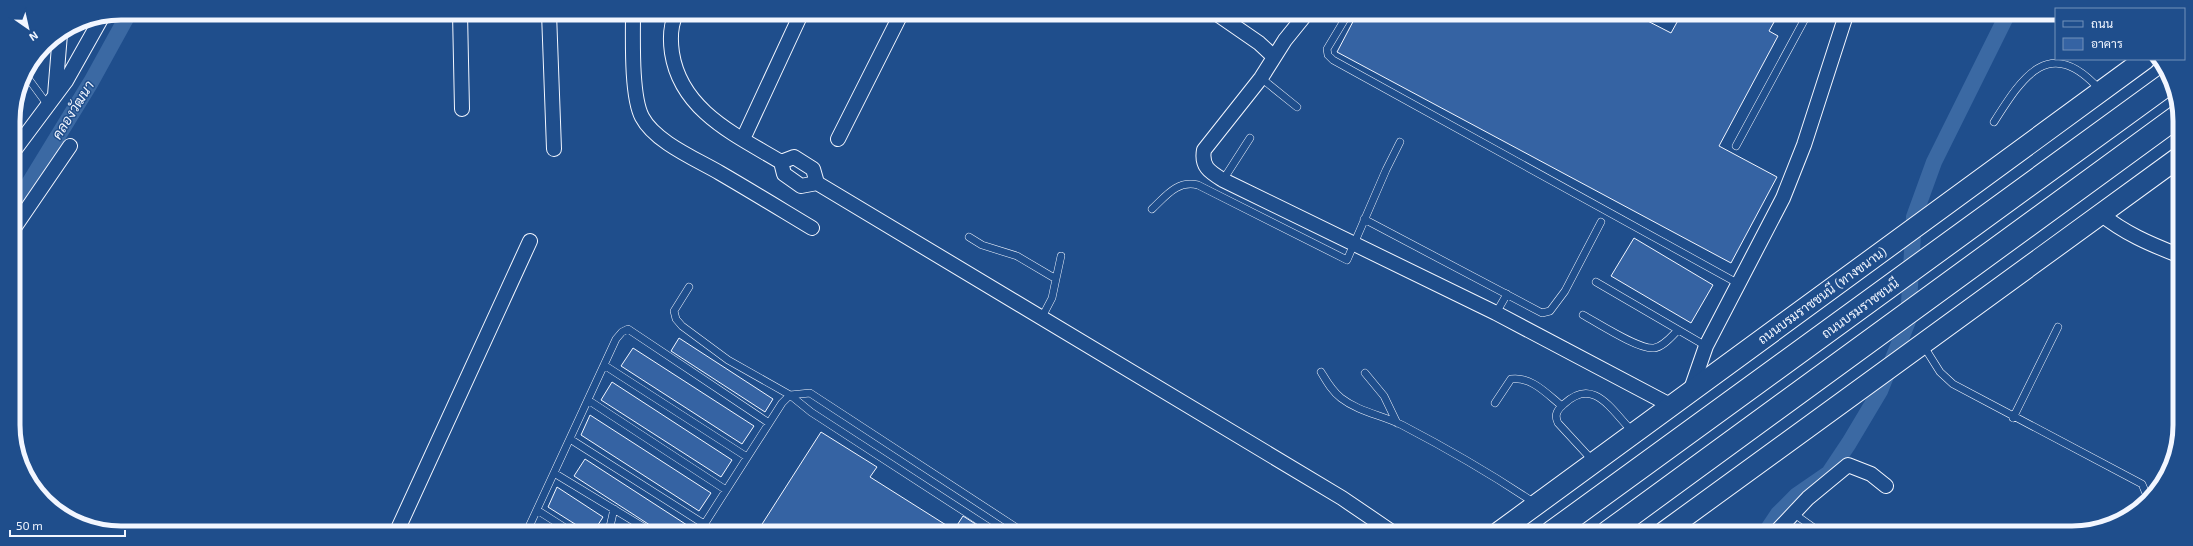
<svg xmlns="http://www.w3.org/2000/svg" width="2193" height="546" viewBox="0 0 2193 546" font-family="'Exo 2',Sarabun,sans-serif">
<rect width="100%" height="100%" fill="#1f4e8c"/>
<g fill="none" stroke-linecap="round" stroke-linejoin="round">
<!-- canal -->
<path stroke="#3b69a3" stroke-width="16" d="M14 205 25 190 91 82 129 13
M1766 532 1778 514 1797 495 1829 473 1849 443 1880 391 1908 321 1914 217 1934 162 2007 15"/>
</g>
<!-- building -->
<path fill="#3563a3" stroke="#f2f6ff" d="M1357 14 1636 15 1671 33 1681 15H1778L1769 31 1778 36 1719 146 1777 177 1731 263 1337 52Z
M1634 238 1713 285 1691 323 1611 276Z
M679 338 773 399 765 412 671 351Z
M633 348 754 426 742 444 621 366Z
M612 382 732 460 721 477 601 400Z
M590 415 711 493 699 511 581 435Z
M821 432 877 467 870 477 954 530 963 516 988 532H757Z
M585 459 690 527 687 531H659L574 476Z
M557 487 603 517 594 531H586L548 507Z"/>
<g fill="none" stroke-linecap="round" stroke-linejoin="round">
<defs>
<path id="lane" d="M1348 14 1327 49 1328 55 1333 60 1739 284
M25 74 47 104
M1261 78 1297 107
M1994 122C2023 76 2050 34 2100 90
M1736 146 1807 15
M1223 180 1250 138
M1152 209C1166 196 1177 180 1198 185L1347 260 1386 170 1400 142
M1364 219 1542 313 1550 311 1565 291 1601 222
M969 237 982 245 1017 256 1056 279 1052 298 1041 319
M1056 279 1061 256
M1596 282 1706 346
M689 287 674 311 676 319 682 326 728 360 790 395 811 412 996 532
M1496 313 1507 294
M1583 315C1598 323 1639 350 1654 348 1663 347 1672 336 1678 330
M1923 345 1940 372 1953 384 2142 484 2147 496 2142 507
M604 365 747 457
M1321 372C1327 382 1332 391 1341 398 1359 412 1382 415 1402 425 1448 449 1493 475 1536 504
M1365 373 1384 396 1397 423
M588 400 726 490
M1495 403 1511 379C1531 376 1547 394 1562 406
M2013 418 2058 327
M570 439 704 524
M1593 461 1558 423C1554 415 1557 410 1564 404 1594 376 1611 410 1633 432
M554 473 650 531
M537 510 570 531
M1793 513 1821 533
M527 531 616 339 622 332 628 329 769 423
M609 531 614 509
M700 531 782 403 790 395 810 393 1023 532"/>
<path id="street" d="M460 13 462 109
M549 13 554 149
M633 14C633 38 631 96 642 117 655 142 696 159 720 173 751 191 782 210 812 228
M676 14C670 26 670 39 672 53 681 111 736 135 781 162L784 174 801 186 817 183 1342 498 1392 532
M1217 14 1259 43 1274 57
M1306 14 1285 40 1261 78 1204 150C1201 167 1210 172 1223 180L1496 313 1672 406
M55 95 60 34
M743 139 801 14
M838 139 901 14
M13 152 66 81 102 17
M781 162 794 157 813 169 817 183
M2101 214C2124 233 2150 244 2178 255
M14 228 70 146
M1690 392 1706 346 1783 198 1804 145 1846 15
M397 531 530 241
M1776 532 1808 498 1848 465 1871 474 1886 486"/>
<path id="secondary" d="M1499 532 2145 59
M1664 532 2178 158"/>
<path id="highway" d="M1552 532 2169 83
M1608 532 2178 116"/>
</defs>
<!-- lane casing -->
<use href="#lane" stroke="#f2f6ff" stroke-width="8"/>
<!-- street casing -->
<use href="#street" stroke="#f2f6ff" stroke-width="16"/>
<!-- secondary casing -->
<use href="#secondary" stroke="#f2f6ff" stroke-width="22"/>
<!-- highway casing -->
<use href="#highway" stroke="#f2f6ff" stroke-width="24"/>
<!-- lane -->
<use href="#lane" stroke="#1f4e8c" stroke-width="7"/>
<!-- street -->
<use href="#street" stroke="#1f4e8c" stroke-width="14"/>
<!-- secondary -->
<use href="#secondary" stroke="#1f4e8c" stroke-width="20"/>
<!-- highway -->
<use href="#highway" stroke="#1f4e8c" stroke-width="22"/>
</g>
<g text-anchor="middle" stroke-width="3" stroke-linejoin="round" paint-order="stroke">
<!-- street labels -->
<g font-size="13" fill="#f2f6ff" stroke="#1f4e8c">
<text transform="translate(1822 295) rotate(-36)" y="5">ถนนบรมราชชนนี (ทางขนาน)</text>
<text transform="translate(1860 308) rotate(-36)" y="5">ถนนบรมราชชนนี</text>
</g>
<!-- water labels -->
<g font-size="14" font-style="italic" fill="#f2f6ff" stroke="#1f4e8c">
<text transform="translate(73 110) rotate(-58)" y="5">คลองวัฒนา</text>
</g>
</g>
<!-- crop -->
<path d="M0 0H2193V546H0ZM121 20H2072A101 101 0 0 1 2173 121V425A101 101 0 0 1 2072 526H121A101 101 0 0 1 20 425V121A101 101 0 0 1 121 20Z" fill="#1f4e8c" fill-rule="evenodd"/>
<path fill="none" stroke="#f2f6ff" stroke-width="5" d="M121 20H2072A101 101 0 0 1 2173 121V425A101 101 0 0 1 2072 526H121A101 101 0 0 1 20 425V121A101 101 0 0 1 121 20Z"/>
<!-- legend -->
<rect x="2055" y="8" width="130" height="52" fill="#1f4e8c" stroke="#7391ba"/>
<rect x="2063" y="21" width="20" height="6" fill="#1f4e8c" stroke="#7391ba"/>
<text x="2091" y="28" font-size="12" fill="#f2f6ff">ถนน</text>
<rect x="2063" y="38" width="20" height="12" fill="#3563a3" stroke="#7391ba"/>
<text x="2091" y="48" font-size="12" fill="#f2f6ff">อาคาร</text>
<!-- north arrow -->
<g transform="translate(28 28) rotate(146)" stroke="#1f4e8c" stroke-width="3" paint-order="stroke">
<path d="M0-3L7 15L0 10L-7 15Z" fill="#f2f6ff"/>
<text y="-6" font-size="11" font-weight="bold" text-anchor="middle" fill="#f2f6ff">N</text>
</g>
<!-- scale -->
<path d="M10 530v6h115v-6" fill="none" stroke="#f2f6ff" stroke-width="2"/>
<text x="16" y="530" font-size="12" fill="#f2f6ff" stroke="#1f4e8c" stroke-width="3" paint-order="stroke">50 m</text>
</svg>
